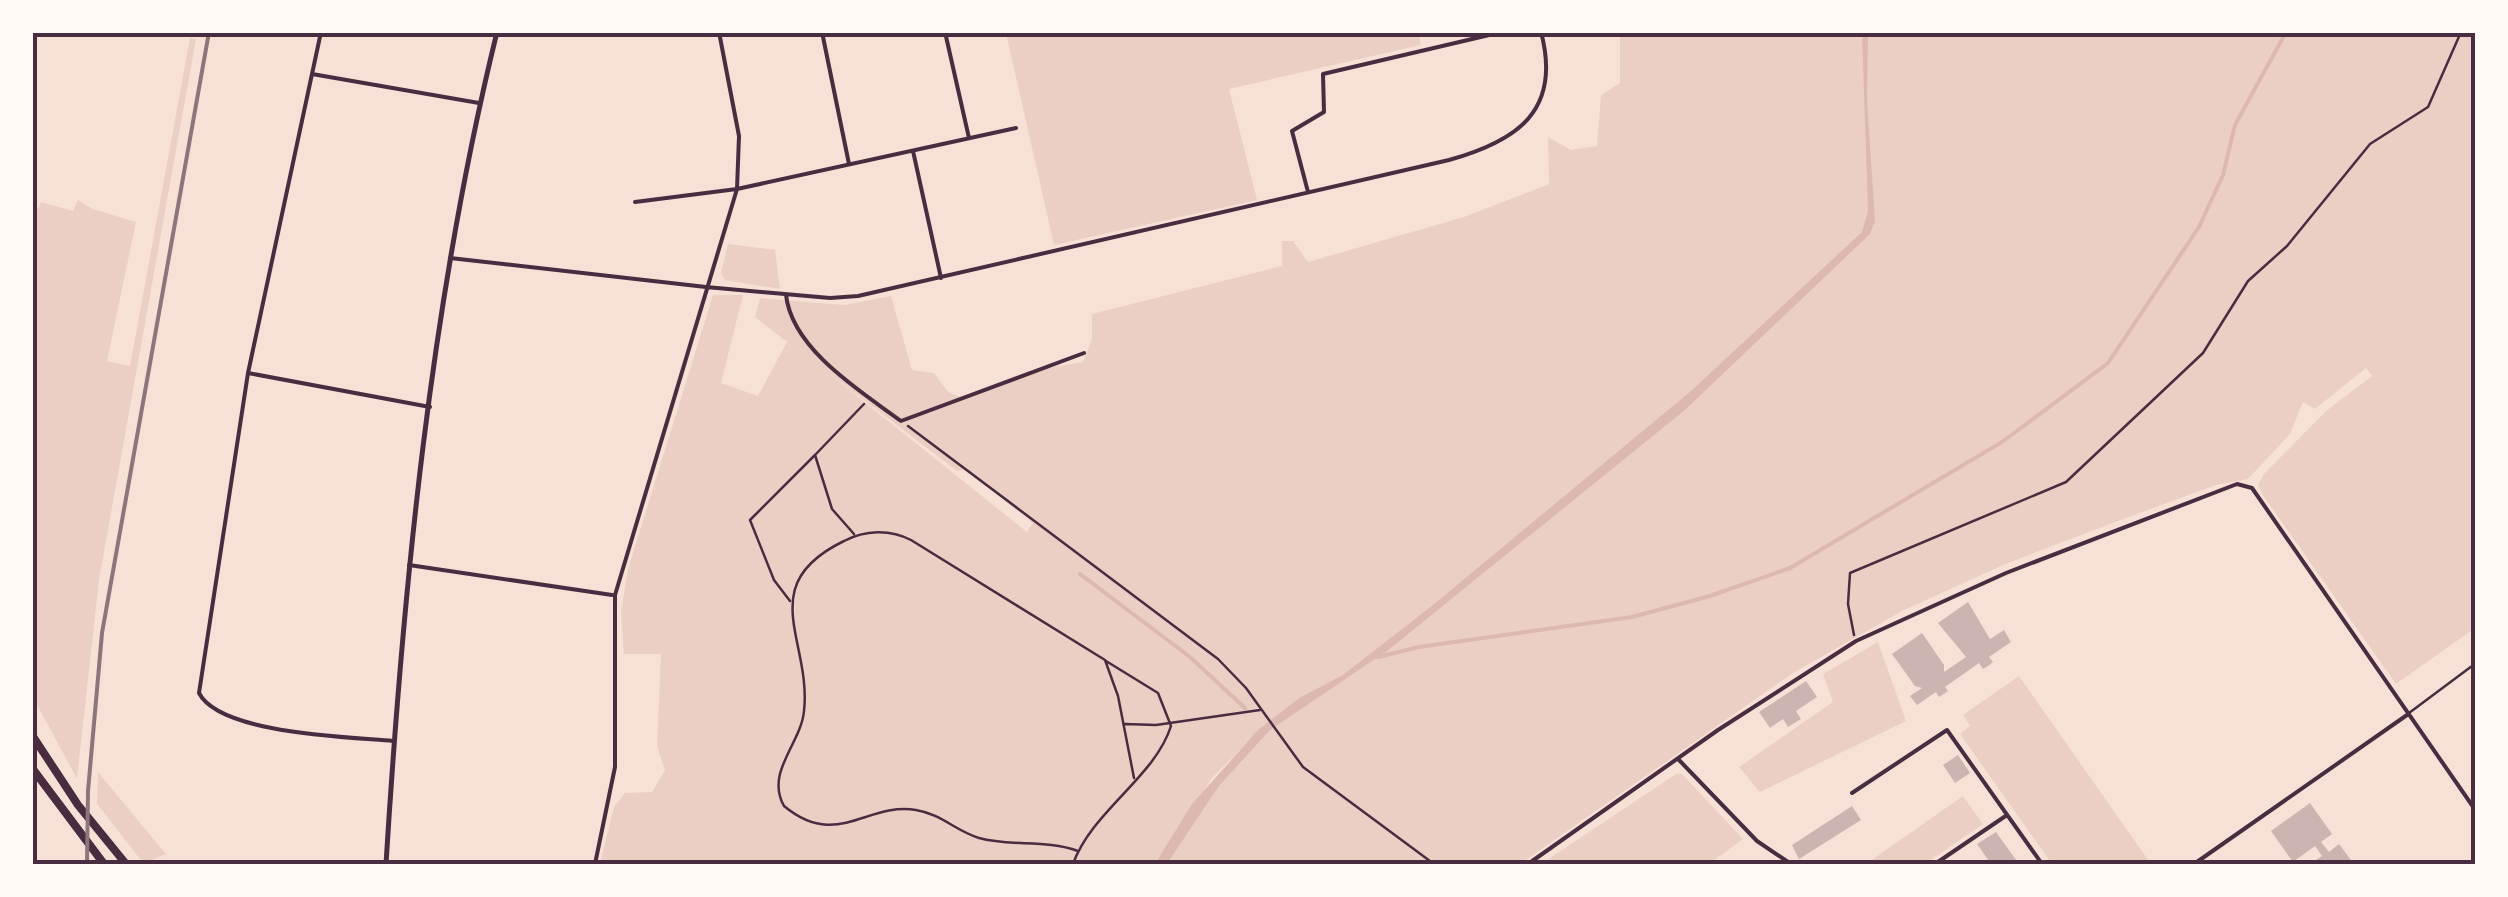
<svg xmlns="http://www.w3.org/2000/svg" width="2508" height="897" viewBox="0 0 2508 897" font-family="'Times New Roman',serif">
<rect width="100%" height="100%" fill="#f7e1d7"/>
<!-- green -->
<path fill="#ebcfc5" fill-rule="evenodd" d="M1418 32 1421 45 1229 89 1257 200 1054 245 1006 33Z
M1620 33H2475V628L2396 684 2262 494 2258 485 2264 474 2326 411 2372 376 2366 368 2315 409 2303 402 2290 434 2248 479 2216 485 2118 521 2008 563 1904 610 1793 673 1520 864H1167L1219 786 1267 733 1264 726 1212 778 1155 864H600L614 807 625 793 652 792 665 770 657 746 661 654H624L621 612 628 569 713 295H743L721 383 758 396 787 342 755 317 760 298 844 305 891 296 912 370 934 373 948 392 961 397 1026 372 1083 362 1092 339V314L1282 266V241H1293L1308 262 1464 217 1549 184 1548 137 1571 150 1597 146 1601 95 1620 83ZM822 368 957 471 966 469 1033 523 1027 532Z
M190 38 196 39 99 580 77 779 33 697V207L38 209 41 202 73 211 78 200 93 209 136 222 107 361 130 366Z
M728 244 775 250 780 289 725 280 721 273Z
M1878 642 1906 721 1760 792 1739 767 1833 702 1823 674Z
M2019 676 2151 864H2052L1960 734 1970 726 1963 715Z
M98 772 166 854 144 864 97 804Z
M1676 774H1682L1743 839 1709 864H1541Z
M1963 796 1983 824 1925 864H1866Z"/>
<!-- water -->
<path fill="#dcb8b0" d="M1862 33H1868L1867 101 1875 221 1870 234 1685 410 1387 651 1270 730 1219 786 1167 864H1155L1192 804 1259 729 1301 697 1343 675 1433 605 1691 391 1862 232 1868 211Z"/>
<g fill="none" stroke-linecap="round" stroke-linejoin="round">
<!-- stream -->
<path stroke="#dcb8b0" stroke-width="4" d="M1080 574 1190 657 1245 708
M1378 657 1419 647 1632 617 1710 596 1790 568 2002 442 2108 363 2199 227 2223 175 2235 125 2286 32"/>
</g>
<!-- building -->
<path fill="#ccb4b1" d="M1968 602 1990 639 2004 630 2011 642 1989 657 1993 662 1988 666 1983 669 1979 663 1945 687 1948 691 1939 697 1936 692 1917 705 1910 696 1922 688 1915 686 1892 654 1922 633 1944 665V672L1966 657 1938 623Z
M1806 681 1817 697 1796 711 1801 719 1788 727 1783 719 1770 728 1759 712Z
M1958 755 1970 773 1955 783 1943 765Z
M2310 803 2332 834 2321 842 2329 852 2339 844 2354 864H2310L2322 856 2315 846 2293 862 2271 831Z
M1852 806 1861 820 1799 859 1792 845Z
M1996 832 2019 864H1991L1977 844Z"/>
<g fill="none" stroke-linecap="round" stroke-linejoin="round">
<!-- path -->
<path stroke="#4a2c40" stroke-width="2.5" d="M908 426 1218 659 1246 688 1303 767 1434 864
M854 534 832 509 815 455 864 404
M790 601 774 580 750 520 815 455
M1854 635 1848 604 1850 573 2066 482 2203 353 2248 281 2287 246 2370 144 2428 107 2461 32
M1125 724 1156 725 1260 710
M1078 851C1046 839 1011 847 979 838 956 831 941 814 916 810 866 802 837 850 784 806 765 772 801 744 804 711 812 641 753 585 844 541 865 530 890 529 911 540L1105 660 1118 696 1134 778
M1073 864C1092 811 1155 777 1171 726L1158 693 1106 661"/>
<!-- service -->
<path stroke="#4a2c40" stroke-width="2.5" d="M2409 713 2476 663"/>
<!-- minor -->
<path stroke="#4a2c40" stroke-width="4" d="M321 32 248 373 199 693C220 734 350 737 393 741
M822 32 849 164
M945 32 969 138
M312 74 479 103
M913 151 941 278
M1308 192 1292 131 1324 112 1323 74 1502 32
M635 202 737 189 1016 128
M450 258 706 287 830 298 858 296 1449 160C1517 141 1562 111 1541 32
M786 295C792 349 860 391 901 421L1084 353
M248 373 430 407
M409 565 612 595
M1679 760 1757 841 1791 864
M1852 793 1947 730 2042 864
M595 864 615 767V595L737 189 739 136 719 32
M1528 864 1718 730 1856 641 2006 573 2237 484 2252 488 2476 811
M1935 864 2007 815
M2194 864 2407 715"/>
<!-- tertiary -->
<path stroke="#4a2c40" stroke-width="5" d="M386 864C403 590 431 300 497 32"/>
<!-- primary -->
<path stroke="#4a2c40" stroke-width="8" d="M32 735 78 805 126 864
M32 768 104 864"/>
<!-- rail -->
<path stroke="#8f747c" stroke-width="4" d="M87 864 88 791 102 633 209 32"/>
</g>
<!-- border -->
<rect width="2508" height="897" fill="none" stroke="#fffaf5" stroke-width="70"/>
<rect x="35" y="35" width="2438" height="827" fill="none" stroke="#4a2c40" stroke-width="4"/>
</svg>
